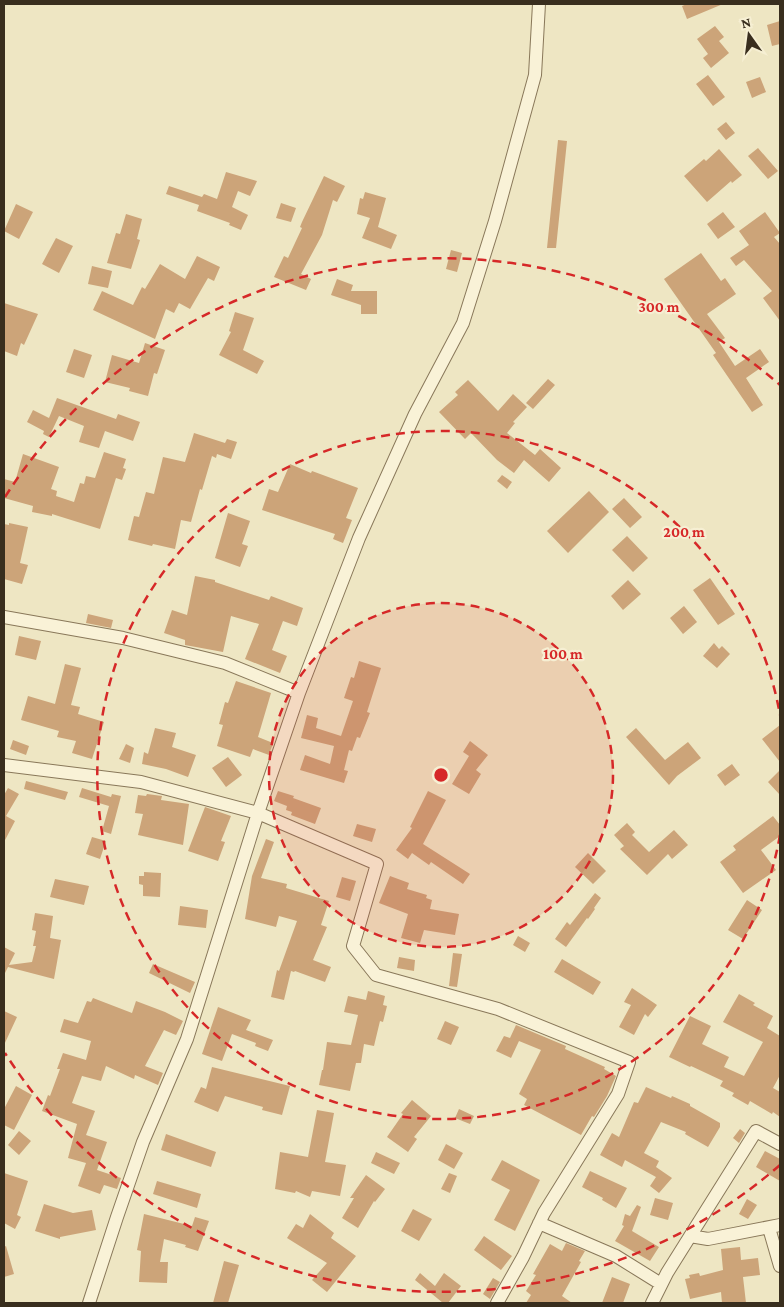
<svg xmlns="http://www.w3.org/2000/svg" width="784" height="1307" viewBox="0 0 784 1307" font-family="'Crimson Pro',serif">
<rect width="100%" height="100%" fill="#eee6c3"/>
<!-- building -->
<path fill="#cca479" d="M687 4H723L687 19 682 6Z
M780 21V44L772 46 767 25Z
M715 26 724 37 719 41 729 53 711 68 703 58 708 54 697 39Z
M708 75 725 97 713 106 696 84Z
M760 77 766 92 752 98 746 82Z
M726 122 735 133 726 140 717 129Z
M558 140 567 141 556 248H547Z
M758 148 778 171 768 179 748 156Z
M719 149 742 175 732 183 731 181 707 202 684 176 704 159 706 161Z
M226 172 257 181 250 196 238 191 232 207 248 215 241 230 229 225 230 223 197 211 199 205 166 194 169 186 202 197 204 194 217 199Z
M324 176 345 186 337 202 333 200 322 235 301 274 311 279 306 290 274 277 284 256 288 258 302 228 300 227 302 222Z
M365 192 386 198 378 227 397 235 391 249 362 238 370 218 357 214 360 198 363 199Z
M281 203 296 208 291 222 276 218Z
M16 204 33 212 19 239 4 231Z
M723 212 735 227 718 239 707 224Z
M765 212 780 233 774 237 780 244V321L763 298 772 291 744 260 736 266 730 258 749 245 739 231Z
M126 214 142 219 137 239 140 240 131 269 107 263 116 233 120 234Z
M56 238 73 246 59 273 42 264Z
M451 250 462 253 457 272 446 269Z
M701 253 721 281 725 278 736 294 707 314 725 338 719 342 735 366 760 349 769 362 746 378 763 405 752 412 713 355 716 353 664 279Z
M197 256 220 267 214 281 208 278 190 309 179 303 174 313 166 309 155 339 93 310 102 291 133 305 142 287 145 289 160 264 185 279Z
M92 266 112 271 108 288 88 284Z
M337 279 353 285 351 291H377V314H361V305L331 295Z
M4 303 38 314 24 345 21 343 17 356 4 351Z
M235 312 254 318 243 350 264 361 257 374 219 355 231 332 229 331Z
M145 343 165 350 157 374 154 373 148 396 129 391 130 388 105 382 112 355 139 363Z
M74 349 92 355 84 378 66 372Z
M548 379 555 385 533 409 526 403Z
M468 380 498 411 513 394 527 407 513 422 515 423 507 433 535 455 540 449 561 468 549 482 524 460 514 473 497 460 471 433 465 439 439 412 458 395 455 392Z
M57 398 116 419 118 414 140 422 133 441 105 431 99 448 79 442 84 426 59 416 49 437 43 434 44 431 27 422 33 410 49 418Z
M194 433 225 443 227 439 237 442 231 459 217 454 216 458 212 456 202 490 200 489 191 522 181 520 175 549 153 544 152 546 128 540 134 516 139 517 146 492 154 494 163 457 185 462Z
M104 452 126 459 123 468 126 469 122 480 116 478 100 529 52 514V516L32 512 33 506 4 498V479L15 482 23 454 59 467 51 489 57 491 56 496 74 502 80 483 84 484 86 476 95 478Z
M290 464 311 473 312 471 358 488 346 518 352 520 343 543 333 539 335 534 262 510 269 489 278 492Z
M502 475 512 482 507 489 497 481Z
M589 491 609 512 568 553 547 531Z
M624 498 642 517 630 528 612 509Z
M228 513 250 521 242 544 248 546 240 567 215 558Z
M9 523 28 527 20 563 28 565 22 584 4 579V524L9 525Z
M627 536 648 558 633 572 612 550Z
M195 576 215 580V582L269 600 271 596 303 608 297 626 283 621 272 650 287 656 280 673 245 659 259 624 231 616 223 652 185 645V640L164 633 172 610 187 615Z
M710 578 735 614 718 625 693 590Z
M628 580 641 594 623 610 611 596Z
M684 606 697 622 683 634 670 618Z
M88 614 113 620 111 628 86 623Z
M19 636 41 641 36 660 15 655Z
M714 643 719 649 722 646 730 654 717 668 703 656Z
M359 661 381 668 367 712 370 713 360 738 357 737 352 751 349 750 344 770 348 771 344 783 300 770 305 755 330 764 334 746 301 738 307 715 318 718 316 728 341 736 353 701 344 698 351 677 354 678Z
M65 664 81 668 71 705 80 707 78 714 104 722 92 759 72 753 76 741 57 737 59 731 21 720 28 696 55 704Z
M236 681 271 693 258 737 273 743 269 755 253 749 250 757 217 746 223 725 219 724 225 702 228 703Z
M780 725V762L762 739Z
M155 728 176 733 172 747 196 755 188 777 166 769 142 764 144 752 148 754Z
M636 728 665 760 688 742 701 758 677 776 669 785 626 737Z
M13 740 29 746 26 755 10 749Z
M470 741 488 755 476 770 481 774 469 794 452 784 469 756 463 752Z
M126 744 134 748 130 763 119 759Z
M228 757 242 775 226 787 212 768Z
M732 764 740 775 725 786 717 775Z
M780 770V795L768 782Z
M26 781 68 792 65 800 24 789Z
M8 788 19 794 6 816 15 821 4 842V795Z
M82 788 111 797 112 794 121 796 111 834 102 831 109 806 79 797Z
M278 791 294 796 293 798 321 808 315 824 291 815 292 812 286 810 287 806 274 801Z
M428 791 446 800 423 844 470 874 463 884 431 862 429 865 412 853 408 859 396 850 412 828 410 827Z
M147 794 162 796 161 800 189 804 183 845 138 835 143 814 135 813 138 795 146 796Z
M205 807 231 816 221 841 225 842 218 861 188 851Z
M773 816 780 825V836L761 850 776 870 743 893 720 862 736 850 733 846Z
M627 823 635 832 632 835 649 852 674 830 688 845 672 859 668 854 647 875 620 849 624 846 614 835Z
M357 824 376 829 372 842 353 836Z
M92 837 106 841 100 859 86 854Z
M266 839 274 842 261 878 287 884 286 888 329 901 321 925 327 927 313 960 331 967 325 982 295 971 294 972 291 971 284 1000 271 997 277 970 279 971 297 921 279 916 276 927 245 919 252 876Z
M588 853 606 871 593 884 575 867Z
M144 872 161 873 160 897 143 896V885L139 884V876H144Z
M390 876 409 883 407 889 427 895 426 898 432 900 430 909 459 914 455 935 424 930 420 943 401 938 408 914 379 903Z
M342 877 356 881 350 901 336 897Z
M55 879 89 886 84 905 50 897Z
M595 893 601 898 594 908 595 909 588 919 587 918 566 947 555 939 567 922 570 925Z
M747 900 762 910 743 939 728 930Z
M180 906 208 910 206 928 178 925Z
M35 913 53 916 50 938 61 940 54 979 8 967 4 975V947L15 953 9 965 32 962 36 946H33L36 931 32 930Z
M518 936 530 943 525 952 513 945Z
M453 953 462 954 457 987 449 986Z
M399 957 415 960 414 971 397 968Z
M562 959 601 982 593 995 554 972Z
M153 964 195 982 190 993 149 973Z
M632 988 657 1005 648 1017 645 1014 634 1035 619 1027 631 1005 624 1002Z
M368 991 385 996 383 1005 387 1006 383 1022 380 1021 374 1046 364 1044 361 1063H356L350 1091 319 1085 322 1070H323L327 1042 351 1045 358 1015 344 1012 348 996 366 1000Z
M739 994 755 1003 753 1005 773 1016 767 1028 780 1036V1075L773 1088 780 1092V1117L773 1112 772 1114 750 1101 748 1105 732 1096 734 1093 720 1086 723 1081 691 1066 690 1067 669 1057 690 1016 711 1026 702 1044 729 1057 724 1067 744 1076 763 1042 723 1022Z
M93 998 132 1013 136 1001 165 1012 183 1021 176 1035 164 1030 145 1066 163 1073 158 1085 135 1075 134 1079 106 1066 101 1081 82 1076 72 1103 95 1111 86 1135 107 1142 97 1170 121 1178 117 1189 104 1185 100 1194 78 1186 86 1163 68 1158 77 1124 42 1111 48 1095 50 1096 60 1069H57L63 1053 86 1060 91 1041 60 1032 64 1019 78 1023 87 1001 91 1002Z
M218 1007 251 1020 246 1030 273 1040 268 1051 255 1046 256 1043 232 1034 222 1061 202 1054Z
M4 1011 17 1017 4 1045Z
M445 1021 459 1027 451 1045 437 1039Z
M516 1025 566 1046 565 1049 605 1067 604 1069 616 1076 607 1096 594 1117 592 1116 581 1135 524 1105 527 1099 519 1094 541 1050 519 1041 511 1058 496 1051 504 1036 510 1038Z
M212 1067 290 1086 282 1115 262 1110 263 1107 225 1096 218 1112 194 1102 201 1087 206 1089Z
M16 1086 32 1095 14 1130 4 1125V1109Z
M646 1087 671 1098 672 1096 690 1104V1106L720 1123V1127L708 1147 685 1134 686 1132 661 1122 644 1153 659 1161 656 1167 672 1178 659 1193 650 1186 656 1177 625 1160 622 1167 600 1155 612 1133 619 1137 634 1102 638 1103Z
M412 1100 431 1116 414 1137 417 1139 408 1152 387 1137 403 1114 401 1113Z
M459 1109 474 1116 470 1124 455 1118Z
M317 1110 334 1113 325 1162 346 1165 340 1196 312 1191 310 1197 296 1191 295 1193 275 1189 280 1152 308 1157Z
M740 1129 745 1133 739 1143 733 1138Z
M19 1131 31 1141 19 1155 8 1145Z
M166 1134 216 1152 211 1167 161 1150Z
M446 1144 463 1153 454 1169 438 1160Z
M765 1151 780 1159V1181L756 1167Z
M376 1152 400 1163 394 1174 371 1163Z
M502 1160 540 1180 515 1231 494 1220 510 1190 491 1180Z
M590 1171 627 1188 616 1208 602 1200 603 1198 582 1187Z
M4 1173 28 1181 17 1215 21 1217 15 1229 4 1223Z
M449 1173 457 1176 450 1193 441 1189Z
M366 1175 385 1189 375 1202 374 1201 358 1228 342 1218 354 1198H350Z
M157 1181 201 1194 197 1208 153 1194Z
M655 1198 673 1203 668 1220 650 1215Z
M747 1199 757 1205 748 1219 739 1214Z
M44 1204 73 1213 92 1210 96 1230 60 1237V1239L35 1231Z
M637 1205 641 1207 632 1231 659 1247 650 1261 615 1241 624 1226 622 1225 625 1214 630 1216Z
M413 1209 432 1219 419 1241 401 1231Z
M144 1214 192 1226 195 1217 209 1221 198 1251 185 1247 186 1245 164 1239 160 1262H168L167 1283 139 1282 141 1251 137 1250Z
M310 1214 334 1233 331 1238 356 1256 327 1292 312 1280 327 1263 287 1238 296 1224 303 1228Z
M484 1236 512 1256 501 1270 474 1250Z
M566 1243 585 1251 579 1261 581 1262 562 1296 572 1303H526L531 1295 526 1291 536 1275 533 1274 550 1244 562 1251Z
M6 1246 14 1274 4 1277V1247Z
M740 1247 741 1260 758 1258 760 1275 743 1277 746 1303H722L721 1292 690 1299 685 1279 690 1278 689 1275 699 1273 700 1276 723 1270 721 1249Z
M224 1261 239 1265 228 1303H213Z
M420 1273 435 1286 444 1273 461 1286 448 1303H443L415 1280Z
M612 1277 630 1284 623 1303H602Z
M493 1278 500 1282 490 1299 483 1294Z"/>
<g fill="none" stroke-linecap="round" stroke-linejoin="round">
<defs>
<path id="street" d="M4 617 123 638 225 663 299 693
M4 765 141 782 258 813 187 1039 143 1142 117 1217 89 1303
M539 1223 616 1256 661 1284
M769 1228 780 1266
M690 1236 708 1239 780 1225
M497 1303 523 1257 544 1213 618 1094 629 1062 498 1009 376 975 353 946 377 864 258 813 299 693 359 538 415 414 463 323 495 221 535 75 539 4
M652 1303 667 1273 756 1131 780 1144"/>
</defs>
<!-- street casing -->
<use href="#street" stroke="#89785a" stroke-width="14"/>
<!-- street -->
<use href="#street" stroke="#f9f2d7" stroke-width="12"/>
</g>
<!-- distance rings -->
<circle cx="441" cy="775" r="172" fill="#d62828" fill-opacity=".12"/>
<g fill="none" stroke="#d62828" stroke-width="2.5" stroke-dasharray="9 6">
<circle cx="441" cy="775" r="172"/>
<path d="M780 835A344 344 0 1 1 780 715"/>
<path d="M780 1165A517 517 0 0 1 5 1053M5 497A517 517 0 0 1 780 385"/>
</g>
<circle cx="441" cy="775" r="8" fill="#d62828" stroke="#f6efd3" stroke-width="2.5"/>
<g font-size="15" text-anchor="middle" font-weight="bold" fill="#d62828" stroke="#f6efd3" stroke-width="4.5" stroke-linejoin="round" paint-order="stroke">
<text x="659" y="312">300 m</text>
<text x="684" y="537">200 m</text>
<text x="563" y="659">100 m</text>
</g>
<!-- border -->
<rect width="784" height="1307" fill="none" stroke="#392e1e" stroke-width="10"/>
<!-- north arrow -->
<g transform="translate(749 35) rotate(346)" stroke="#f6efd3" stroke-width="4" paint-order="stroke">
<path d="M0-4L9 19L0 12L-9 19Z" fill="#392e1e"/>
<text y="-8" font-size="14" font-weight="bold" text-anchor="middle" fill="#392e1e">N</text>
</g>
</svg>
